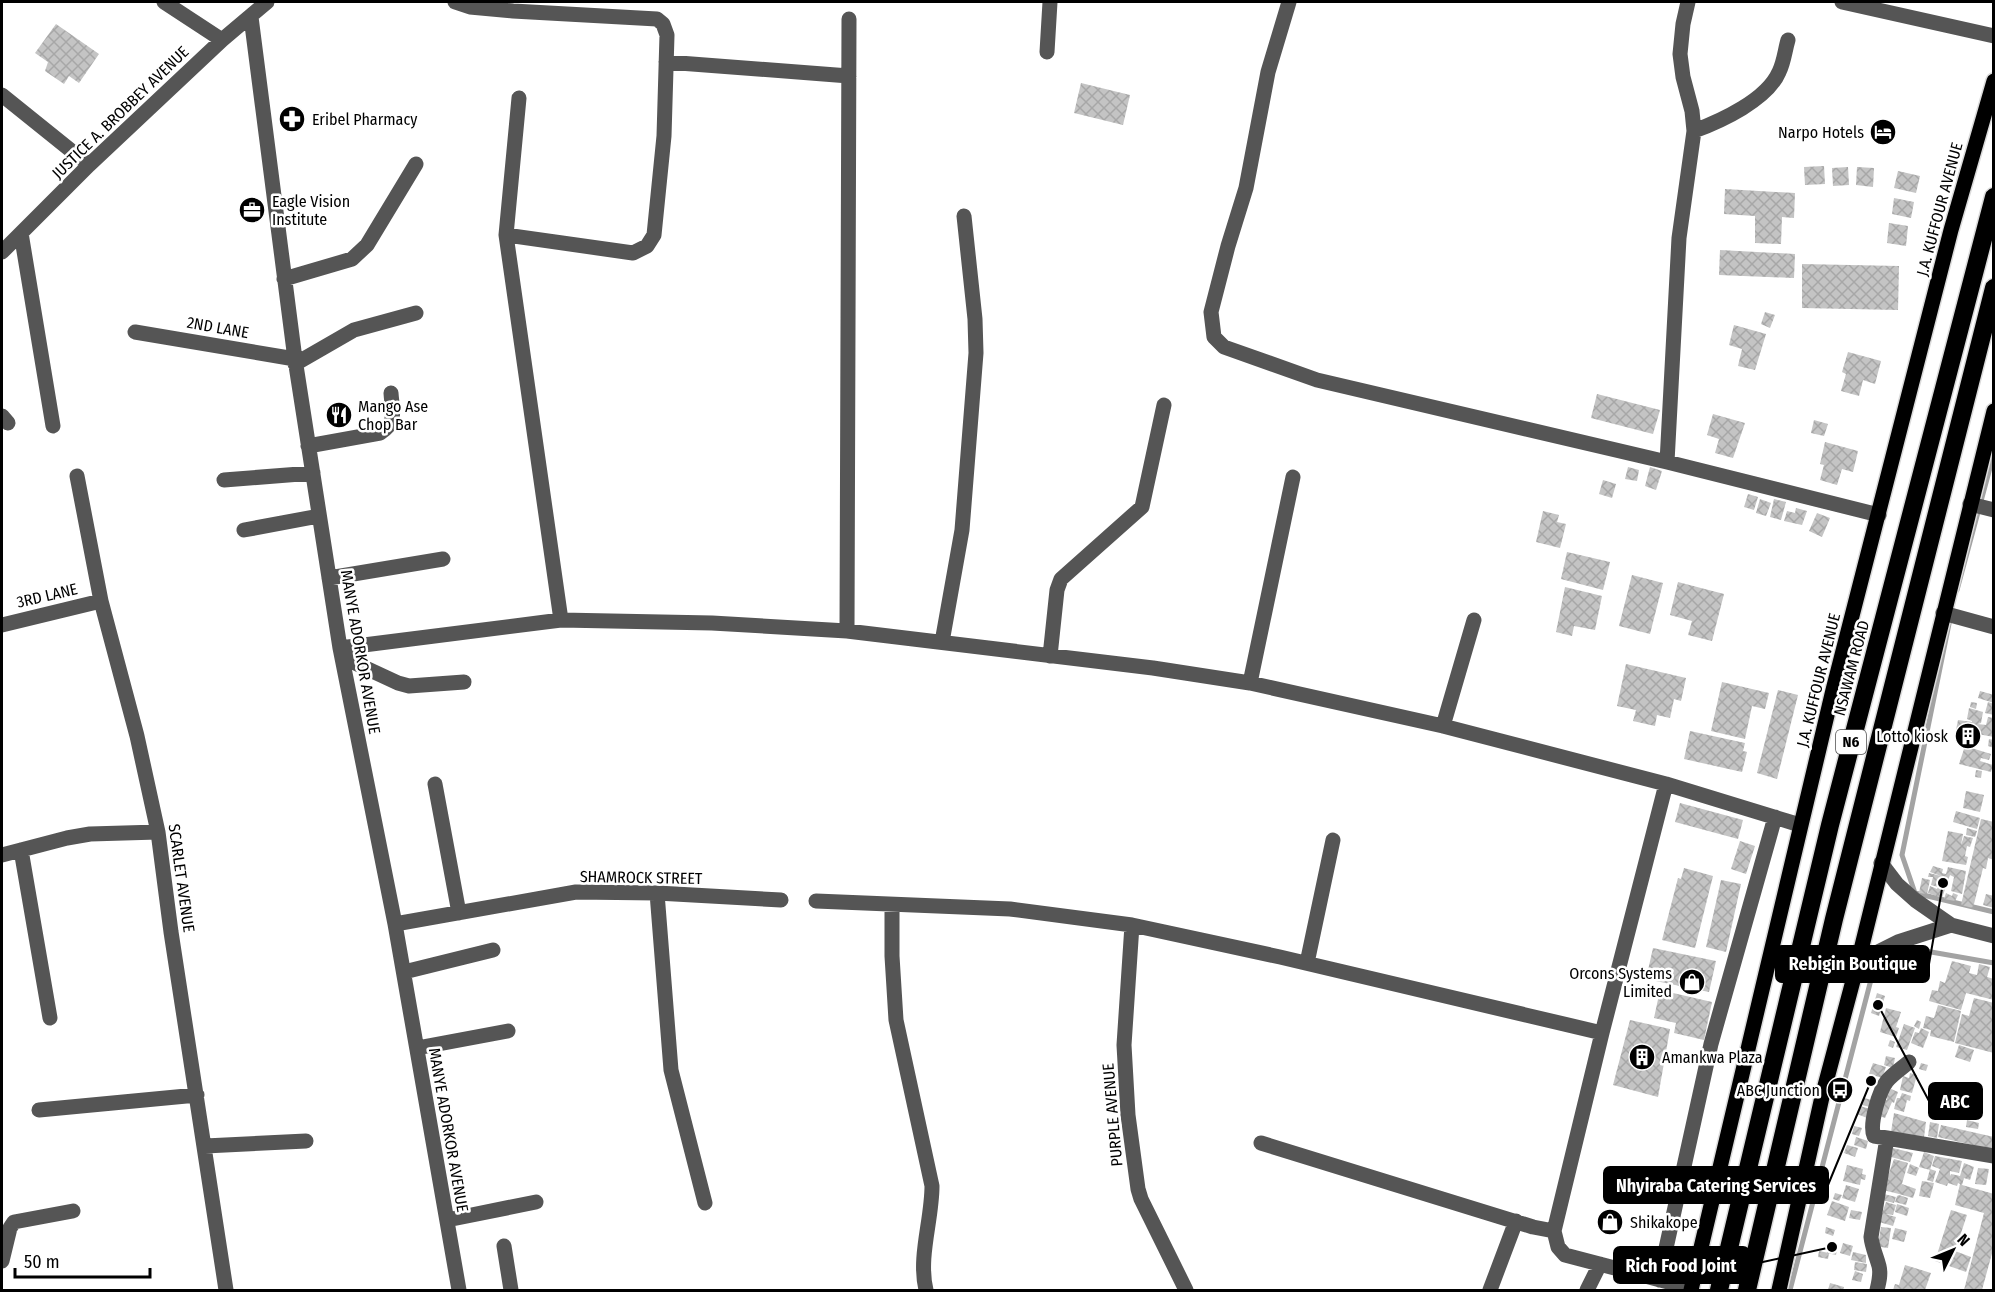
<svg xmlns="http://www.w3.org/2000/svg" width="1995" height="1292" viewBox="0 0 1995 1292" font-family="'Fira Sans Condensed',sans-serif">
<defs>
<pattern id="building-cross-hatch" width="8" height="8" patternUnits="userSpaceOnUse" patternTransform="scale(1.5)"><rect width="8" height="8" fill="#c4c4c4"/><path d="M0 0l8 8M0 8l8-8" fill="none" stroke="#a7a7a7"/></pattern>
</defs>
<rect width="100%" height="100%" fill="#fff"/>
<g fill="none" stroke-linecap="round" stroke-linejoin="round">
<!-- stream -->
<path stroke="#a3a3a3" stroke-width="5" d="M1957 590 1994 453
M1950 619 1902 855 1915 893 1994 912
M1790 1290 1873 972 1914 949 1994 963"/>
</g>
<!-- building -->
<path fill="url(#building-cross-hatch)" d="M56 24 99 54 79 83 69 76 64 84 45 71 48 62 35 53Z
M1081 83 1130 95 1123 125 1074 113Z
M1824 166 1825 184 1805 185 1804 167Z
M1848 167 1849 185 1833 186 1832 168Z
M1857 167 1874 168 1873 187 1856 185Z
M1898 171 1920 176 1916 193 1894 188Z
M1725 189 1795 193 1794 218 1782 217 1781 244 1755 243V216L1724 214Z
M1894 198 1914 202 1911 218 1892 214Z
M1889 223 1908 226 1906 246 1887 243Z
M1720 250 1795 254 1794 278 1719 275Z
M1802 264 1899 266 1898 310 1802 308Z
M1765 312 1775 315 1770 328 1761 324Z
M1734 325 1766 334 1755 370 1738 366 1742 349 1729 345Z
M1848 352 1881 361 1875 384 1863 380 1859 396 1841 391 1846 374 1842 372Z
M1597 394 1660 410 1653 434 1591 418Z
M1713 414 1745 423 1733 458 1715 453 1719 439 1707 435Z
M1814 420 1828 424 1824 436 1811 433Z
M1825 442 1858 451 1853 472 1842 469 1837 485 1820 480 1824 465 1820 464Z
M1628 467 1639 470 1637 481 1625 479Z
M1650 467 1662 471 1656 490 1645 486Z
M1603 480 1616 484 1612 498 1599 494Z
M1748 494 1758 497 1754 510 1744 507Z
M1760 499 1771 503 1766 516 1756 513Z
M1774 499 1786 502 1781 520 1770 517Z
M1796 508 1807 511 1802 525 1784 521 1787 511 1795 513Z
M1543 511 1559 515 1557 522 1566 524 1560 548 1536 542Z
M1817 513 1830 518 1822 537 1809 531Z
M1567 552 1610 562 1603 590 1561 579Z
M1632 575 1663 583 1650 634 1619 626Z
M1678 582 1724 594 1712 641 1688 635 1692 621 1670 615Z
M1565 587 1602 596 1595 630 1574 626 1572 636 1556 632Z
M1626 664 1686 678 1681 701 1674 699 1670 718 1657 715 1655 726 1633 721 1636 710 1617 706Z
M1722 682 1769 693 1765 709 1752 706 1745 739 1711 731Z
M1778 690 1798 695 1777 779 1757 773Z
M1980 691 1994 695V703L1978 698Z
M1971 702 1977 703 1976 709 1970 707Z
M1988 702 1994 704V715L1985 713Z
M1969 708 1983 712 1981 723 1978 724 1986 725 1988 717 1994 718V737L1956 730 1958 720 1972 722V721L1967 719Z
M1690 731 1745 743 1743 751 1747 752 1742 772 1684 759Z
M1989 739 1994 740V748L1988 746Z
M1965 746 1991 754 1989 760 1981 758 1980 761 1993 765 1991 772 1959 764Z
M1976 770 1982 771 1981 778 1975 777Z
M1966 791 1984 795 1980 812 1963 808Z
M1680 803 1743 820 1738 839 1675 822Z
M1956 811 1980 818 1977 829 1953 822Z
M1981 819 1994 822V860L1988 858 1986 869 1983 868 1973 908 1961 905Z
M1967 828 1977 831 1975 837 1966 835Z
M1948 831 1963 834 1961 845 1964 836 1973 838 1970 847 1967 846 1965 856 1968 857 1966 865 1942 861Z
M1740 841 1755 846 1746 874 1731 869Z
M1933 866 1943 869 1942 873 1946 874 1948 867 1966 871 1962 894 1951 891 1954 877 1950 875 1942 898 1928 893 1930 886 1937 889 1938 887 1931 885 1933 877H1928L1929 873 1941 876 1930 872Z
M1684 868 1713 876 1695 948 1662 940 1678 878 1681 879Z
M1922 878 1930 880 1927 894 1919 893Z
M1721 880 1741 884 1726 952 1706 947Z
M1946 893 1952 896 1953 893 1958 895 1955 901 1944 899Z
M1986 894 1994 896V908L1983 905Z
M1653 948 1716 961 1709 992 1646 979Z
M1952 961 1971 966 1969 973 1977 975 1979 964 1990 967 1987 977 1994 979V1000L1966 993 1961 1010 1929 1001 1932 990 1938 991 1940 981 1945 983Z
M1660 990 1712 1002 1704 1040 1674 1033 1676 1023 1654 1018Z
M1877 993 1885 996 1879 1016 1871 1013Z
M1974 998 1994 1003V1053L1955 1043 1962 1014 1969 1016Z
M1938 1005 1961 1011 1954 1042 1930 1036 1931 1030 1923 1028 1926 1016 1934 1018Z
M1886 1008 1901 1012 1896 1027 1899 1028 1896 1037 1880 1032Z
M1630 1020 1670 1029 1658 1097 1613 1085Z
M1917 1020 1921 1022 1919 1029 1914 1026Z
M1904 1024 1915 1028 1907 1050 1896 1047Z
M1921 1028 1929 1032 1923 1048 1911 1043 1915 1032 1919 1033Z
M1890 1040 1895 1042 1893 1048 1888 1046Z
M1959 1045 1974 1050 1970 1062 1955 1057Z
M1886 1056 1895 1058 1893 1068 1884 1065Z
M1873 1063 1886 1067 1882 1078 1869 1074Z
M1921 1063 1928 1065 1926 1071 1919 1069Z
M1910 1073 1917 1075 1912 1093 1900 1090 1903 1076 1909 1078Z
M1868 1076 1877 1078 1875 1086 1866 1084Z
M1891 1089 1898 1092 1894 1103 1892 1102 1885 1118 1877 1115 1883 1099 1887 1100V1098L1882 1096Z
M1902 1093 1911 1096 1910 1101 1907 1100 1904 1112 1894 1109 1897 1098H1900Z
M1864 1098 1872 1100 1870 1107 1862 1105Z
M1860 1106 1870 1109 1867 1118 1857 1114Z
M1894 1113 1926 1122 1924 1137 1891 1132Z
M1967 1120 1979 1123 1978 1129 1966 1127Z
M1930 1122 1939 1124 1937 1138 1928 1136Z
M1941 1125 1994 1137V1150L1938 1137Z
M1854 1126 1862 1128 1859 1136 1852 1134Z
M1856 1137 1868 1141 1866 1149 1854 1145Z
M1847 1145 1858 1148 1855 1157 1844 1153Z
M1893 1148 1913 1153 1910 1162 1891 1157Z
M1924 1152 1934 1156 1930 1170 1919 1167Z
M1935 1156 1962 1161 1959 1173 1950 1171V1176L1951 1174 1960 1176 1964 1163 1974 1167 1970 1180 1964 1178 1962 1185 1994 1194V1246L1982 1290H1964L1984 1213 1955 1205 1960 1184 1958 1183 1957 1186 1948 1183 1947 1186 1935 1182 1940 1169 1932 1166Z
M1894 1159 1908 1163 1899 1194 1883 1190Z
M1910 1164 1919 1168 1916 1176 1907 1173Z
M1847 1165 1863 1169 1862 1174 1866 1175 1865 1180 1861 1179 1860 1185 1843 1181Z
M1978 1168 1989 1169 1986 1185 1975 1184Z
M1930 1169 1936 1171 1933 1182 1927 1180Z
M1922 1181 1934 1183 1930 1198 1919 1196Z
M1902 1184 1916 1189 1913 1198 1899 1194Z
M1846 1185 1859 1189 1855 1202 1842 1198Z
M1835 1193 1842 1195 1839 1201 1833 1199Z
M1884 1194 1896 1197 1894 1203 1882 1200Z
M1899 1195 1908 1198 1906 1205 1895 1202 1897 1196Z
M1832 1201 1849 1207 1845 1221 1827 1215Z
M1886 1202 1896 1205 1893 1215 1885 1214 1896 1217 1893 1226 1879 1222Z
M1897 1204 1909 1208 1907 1216 1895 1212Z
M1851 1210 1862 1212 1860 1220 1849 1218Z
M1951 1210 1967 1215 1955 1251 1971 1257 1966 1272 1935 1261Z
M1826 1227 1835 1230 1833 1236 1825 1233Z
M1881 1227 1891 1228 1888 1248 1881 1247 1880 1252 1877 1251Z
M1895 1228 1907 1231 1904 1242 1892 1239Z
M1829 1243 1835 1244 1834 1250H1837L1836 1255 1827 1253Z
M1843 1243 1853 1246 1850 1256 1840 1253Z
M1819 1251 1829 1253 1828 1259 1818 1257Z
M1853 1252 1866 1255V1263L1851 1260Z
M1855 1262 1867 1264 1866 1272 1854 1270Z
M1905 1265 1931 1273 1925 1290H1893L1895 1284 1899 1285Z
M1855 1271 1863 1274 1861 1282 1852 1280Z
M1830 1283 1844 1287 1843 1290H1828Z"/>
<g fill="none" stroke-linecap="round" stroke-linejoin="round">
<defs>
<path id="major" d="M1691 1290 1833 690 1951 230 1994 81
M1779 1290 1822 1097 1858 962 1994 411"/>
<path id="highway" d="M1719 1290 1830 825 1994 197
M1747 1290 1834 919 1994 288"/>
</defs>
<!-- major casing -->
<use href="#major" stroke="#dbdbdb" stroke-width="18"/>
<!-- highway casing -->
<use href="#highway" stroke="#dbdbdb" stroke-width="21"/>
<!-- minor -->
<path stroke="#555" stroke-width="15" d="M164 2 222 40
M455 2 470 7 513 11 657 19 663 24 667 35 664 136 654 235 647 246 633 253 506 235
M1289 2 1268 72 1246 188 1228 246 1211 312 1214 337 1224 347 1317 380 1667 462 1879 515
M1842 2 1994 36
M251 17 295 359 340 648 395 924 459 1290
M1047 52 1050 2
M666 62 849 76
M2 95 89 165
M519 98 506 235 561 620
M1694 131C1721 121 1767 100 1779 72 1784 62 1785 50 1788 40
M21 233 53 426
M2 252 89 165 222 40 267 2
M284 279 352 259 367 245 416 164
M135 332 295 359
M295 364 354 330 416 313
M2 416 8 423
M308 446 380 433C398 422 392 410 391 393
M1667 462 1679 238 1694 131 1692 111 1683 77 1680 54 1683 24 1688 2
M77 476 101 601 137 736 158 832 171 932 226 1290
M224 480 313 473
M1970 504 1994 510
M244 530 319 516
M329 578 443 559
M1943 613 1994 627
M2 625 101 601
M847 631 849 19
M942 642 962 530 976 353 975 319 964 216
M340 648 561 620 712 623 847 631 1153 668 1250 683 1443 726 1666 784 1800 825
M1050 656 1057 590 1061 579 1142 507 1164 405
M342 657 398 683 409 686 464 682
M1250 683 1293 477
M1443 726 1474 620
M435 784 459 913
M1666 784 1602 1033 1554 1231 1558 1247 1565 1255 1691 1288
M21 850 50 1018
M2 855 67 838 90 834 158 832
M1881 863 1897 884 1915 900 1951 925 1994 936
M657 893 671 1070 705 1203
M816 901 1010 909 1132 925 1280 957 1602 1033
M892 905V956L896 1020 932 1186C932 1220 918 1257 926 1290
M395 924 576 892 657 893 781 900
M1132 925 1124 1045 1128 1115 1138 1189 1141 1199 1186 1290
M1858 962 1898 942 1951 925
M1307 963 1333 840
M404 972 493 950
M417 1048 508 1031
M39 1110 197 1095
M1887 1138 1874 1136C1869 1125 1879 1091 1887 1081 1893 1074 1902 1068 1909 1062
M1261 1143 1533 1227 1554 1231
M205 1146 306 1141
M447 1220 536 1202
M504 1246 511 1290
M2 1261 10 1228 14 1222 73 1211
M1659 1280 1711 1044 1775 817
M1490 1290 1516 1221
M1587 1290 1600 1264
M1877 1290C1879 1282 1881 1274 1879 1266 1876 1255 1872 1247 1871 1237L1887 1138 1994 1156"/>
<!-- major -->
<use href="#major" stroke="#000" stroke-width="15"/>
<!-- highway -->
<use href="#highway" stroke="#000" stroke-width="18"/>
</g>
<!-- icons -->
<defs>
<symbol id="pharmacy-disc" viewBox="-11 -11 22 22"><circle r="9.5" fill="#000" stroke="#fff"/><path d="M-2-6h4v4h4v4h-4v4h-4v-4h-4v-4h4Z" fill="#fff"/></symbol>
<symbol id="hotel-disc" viewBox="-11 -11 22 22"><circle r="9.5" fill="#000" stroke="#fff"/><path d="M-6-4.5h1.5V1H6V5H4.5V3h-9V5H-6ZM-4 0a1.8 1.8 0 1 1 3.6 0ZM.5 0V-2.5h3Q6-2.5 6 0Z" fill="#fff"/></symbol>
<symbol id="office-disc" viewBox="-11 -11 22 22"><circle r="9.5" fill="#000" stroke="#fff"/><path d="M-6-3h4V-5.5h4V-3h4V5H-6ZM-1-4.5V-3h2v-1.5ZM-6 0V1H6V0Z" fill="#fff"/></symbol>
<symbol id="restaurant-disc" viewBox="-11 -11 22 22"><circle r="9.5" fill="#000" stroke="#fff"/><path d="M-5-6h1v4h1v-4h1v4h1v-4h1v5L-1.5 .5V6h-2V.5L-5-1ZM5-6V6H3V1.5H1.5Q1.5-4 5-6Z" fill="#fff"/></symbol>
<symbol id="building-disc" viewBox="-11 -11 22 22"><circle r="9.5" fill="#000" stroke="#fff"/><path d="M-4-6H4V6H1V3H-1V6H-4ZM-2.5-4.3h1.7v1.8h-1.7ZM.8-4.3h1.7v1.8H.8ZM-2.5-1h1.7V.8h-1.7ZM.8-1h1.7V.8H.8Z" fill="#fff"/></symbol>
<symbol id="shop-disc" viewBox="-11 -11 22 22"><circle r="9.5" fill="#000" stroke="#fff"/><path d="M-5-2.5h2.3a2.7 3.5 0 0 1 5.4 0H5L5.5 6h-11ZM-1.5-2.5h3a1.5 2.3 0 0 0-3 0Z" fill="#fff"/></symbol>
<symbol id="bus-disc" viewBox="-11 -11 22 22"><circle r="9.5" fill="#000" stroke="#fff"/><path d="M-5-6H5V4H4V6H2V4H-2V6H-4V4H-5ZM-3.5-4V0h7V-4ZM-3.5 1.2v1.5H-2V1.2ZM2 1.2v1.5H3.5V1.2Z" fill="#fff"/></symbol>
</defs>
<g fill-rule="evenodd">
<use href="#pharmacy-disc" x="277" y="104" width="30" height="30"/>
<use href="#hotel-disc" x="1868" y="117" width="30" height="30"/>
<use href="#office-disc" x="237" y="195" width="30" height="30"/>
<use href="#restaurant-disc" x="324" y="400" width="30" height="30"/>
<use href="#building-disc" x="1953" y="721" width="30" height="30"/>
<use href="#shop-disc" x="1677" y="967" width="30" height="30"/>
<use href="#building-disc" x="1627" y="1042" width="30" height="30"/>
<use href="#bus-disc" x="1825" y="1075" width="30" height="30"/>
<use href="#shop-disc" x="1595" y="1207" width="30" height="30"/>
</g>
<g text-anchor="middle" stroke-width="5" stroke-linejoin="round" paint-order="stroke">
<!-- shield labels -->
<rect fill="#fff" stroke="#4c4c4c" stroke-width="1.5" x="1836" y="730" width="30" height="24" rx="4.5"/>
<g font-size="15" font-weight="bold" fill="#000">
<text x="1851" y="747">N6</text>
</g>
<!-- street labels -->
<g font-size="16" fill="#000" stroke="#fff">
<text transform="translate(120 112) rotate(-44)" y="6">JUSTICE A. BROBBEY AVENUE</text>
<text transform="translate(1939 209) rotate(-75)" y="6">J.A. KUFFOUR AVENUE</text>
<text transform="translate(218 327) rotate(10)" y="6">2ND LANE</text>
<text transform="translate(47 595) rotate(-13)" y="6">3RD LANE</text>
<text transform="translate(361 652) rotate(80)" y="6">MANYE ADORKOR AVENUE</text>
<text transform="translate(1851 668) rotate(-75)" y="6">NSAWAM ROAD</text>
<text transform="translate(1818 680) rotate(-76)" y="6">J.A. KUFFOUR AVENUE</text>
<text transform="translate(641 877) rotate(1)" y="6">SHAMROCK STREET</text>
<text transform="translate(182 878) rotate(82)" y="6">SCARLET AVENUE</text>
<text transform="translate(1112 1115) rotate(-95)" y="6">PURPLE AVENUE</text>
<text transform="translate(449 1130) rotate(80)" y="6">MANYE ADORKOR AVENUE</text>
</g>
<!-- poi labels -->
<g font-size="16" fill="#000" stroke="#fff" text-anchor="start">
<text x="312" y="125">Eribel Pharmacy</text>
<text x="1864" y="138" text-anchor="end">Narpo Hotels</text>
<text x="272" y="207">Eagle Vision<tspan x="272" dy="18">Institute</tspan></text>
<text x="358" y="412">Mango Ase<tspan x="358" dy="18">Chop Bar</tspan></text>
<text x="1948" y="742" text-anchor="end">Lotto kiosk</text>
<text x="1672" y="979" text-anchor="end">Orcons Systems<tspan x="1672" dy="18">Limited</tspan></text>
<text x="1662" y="1063">Amankwa Plaza</text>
<text x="1820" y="1096" text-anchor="end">ABC Junction</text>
<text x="1630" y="1228">Shikakope</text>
</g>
</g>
<!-- callouts -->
<path fill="none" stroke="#000" stroke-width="2" d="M1943 883L1929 964M1878 1005L1929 1101M1871 1081L1828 1185M1832 1247L1749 1265"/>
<g fill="#000" stroke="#fff" stroke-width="2">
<circle cx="1943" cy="883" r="6"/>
<circle cx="1878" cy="1005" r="6"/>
<circle cx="1871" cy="1081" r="6"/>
<circle cx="1832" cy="1247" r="6"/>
</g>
<g fill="#000" stroke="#000" stroke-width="2">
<rect x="1776" y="946" width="153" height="36" rx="6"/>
<rect x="1929" y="1083" width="53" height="36" rx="6"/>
<rect x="1604" y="1167" width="224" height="36" rx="6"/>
<rect x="1614" y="1247" width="135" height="36" rx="6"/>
</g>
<g font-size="18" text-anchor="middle" font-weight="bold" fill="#fff">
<text x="1853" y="970">Rebigin Boutique</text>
<text x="1955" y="1108">ABC</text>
<text x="1716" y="1192">Nhyiraba Catering Services</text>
<text x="1681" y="1272">Rich Food Joint</text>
</g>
<!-- border -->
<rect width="1995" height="1292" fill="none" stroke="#000000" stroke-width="6"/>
<!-- north arrow -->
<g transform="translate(1953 1250) rotate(47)" stroke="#ffffff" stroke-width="4.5" paint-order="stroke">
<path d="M0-4.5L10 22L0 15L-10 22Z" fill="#000000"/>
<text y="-9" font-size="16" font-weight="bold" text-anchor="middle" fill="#000000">N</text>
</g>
<!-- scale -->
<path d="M15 1268v9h135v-9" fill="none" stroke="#000000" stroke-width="3"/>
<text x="24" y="1268" font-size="18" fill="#000000" stroke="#ffffff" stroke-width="4.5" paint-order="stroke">50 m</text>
</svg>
